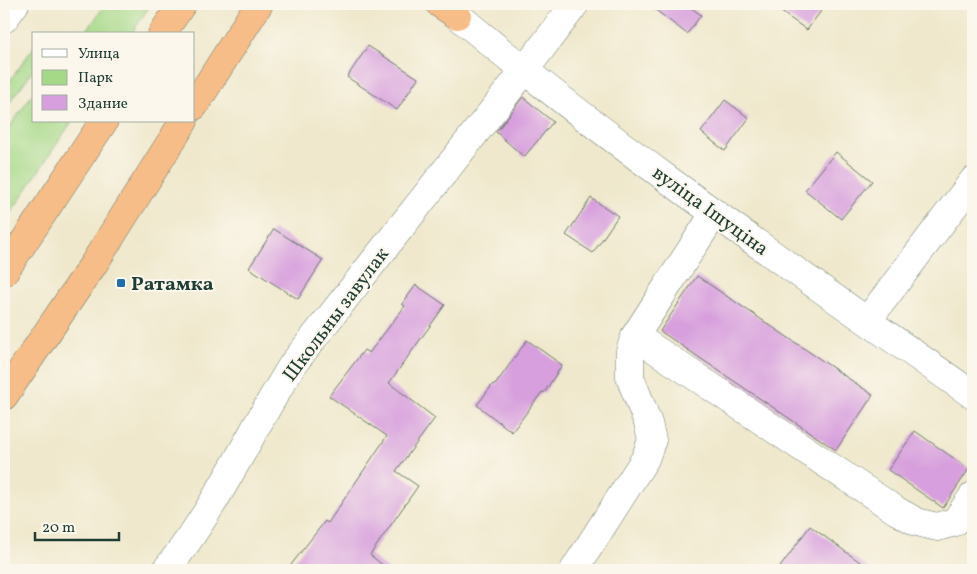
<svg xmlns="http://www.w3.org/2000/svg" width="977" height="574" viewBox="0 0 977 574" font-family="Vollkorn,serif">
<rect width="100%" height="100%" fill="#fbf7ec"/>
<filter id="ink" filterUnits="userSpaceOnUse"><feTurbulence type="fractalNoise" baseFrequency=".02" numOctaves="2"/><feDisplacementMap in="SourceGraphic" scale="10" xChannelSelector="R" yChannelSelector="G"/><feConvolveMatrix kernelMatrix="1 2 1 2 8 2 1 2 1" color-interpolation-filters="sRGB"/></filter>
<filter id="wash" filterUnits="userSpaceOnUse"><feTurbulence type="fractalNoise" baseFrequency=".0096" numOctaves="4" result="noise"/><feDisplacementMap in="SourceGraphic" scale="20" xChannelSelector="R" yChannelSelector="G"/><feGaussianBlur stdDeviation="1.12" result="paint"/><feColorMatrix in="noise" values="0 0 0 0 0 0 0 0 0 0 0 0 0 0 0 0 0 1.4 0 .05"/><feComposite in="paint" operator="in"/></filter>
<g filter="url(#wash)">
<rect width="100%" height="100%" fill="#efe8cc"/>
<!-- green -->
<path fill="#a5d887" stroke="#628a5e" d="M106 4H151L131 34H84Z
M34 47V69L4 110V89Z
M34 92V121H72L4 223V135Z"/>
<g id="blocks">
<!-- building -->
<path fill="#d79fdd" d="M648 4H686L701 15 687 34Z
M770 4H826L807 30Z
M368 46 418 78 397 110 347 77Z
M523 97 553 122 524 157 496 132Z
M725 100 749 118 725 151 701 132Z
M836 152 872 181 841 219 805 190Z
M591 198 618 216 593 253 566 235Z
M274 229 323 260 298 299 249 268Z
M697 276 873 395 836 450 660 331Z
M416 285 445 305 389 383 435 418 396 471 418 486 370 555 389 570H287L325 521 328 523 387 436 329 396 364 350 369 353 405 306 402 304Z
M527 340 562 365 544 393 542 392 512 432 477 405 493 384 495 385Z
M915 431 969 469 943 508 888 470Z
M810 526 871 570H778Z"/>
</g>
</g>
<g filter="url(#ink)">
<use href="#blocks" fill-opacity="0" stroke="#687969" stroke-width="1"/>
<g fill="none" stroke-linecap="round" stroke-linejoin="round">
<defs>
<path id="minor" d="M457 15C621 153 798 272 973 395
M867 321 973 181
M635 336 897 511 917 522 937 527 955 522 973 496
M166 570C217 507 250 432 293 364L524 71 575 4
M574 570 645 459 652 440 648 423 630 377V351L635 336 714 214"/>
<path id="tertiary" d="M4 19 15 4"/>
<path id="trunk" d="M440 4 457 15
M162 34 182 4
M194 106 259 4
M4 272 104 121
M4 396 93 265 184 121"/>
</defs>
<!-- minor casing -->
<use href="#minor" stroke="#687969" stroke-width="29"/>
<!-- tertiary casing -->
<use href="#tertiary" stroke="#687969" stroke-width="29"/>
<!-- trunk casing -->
<use href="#trunk" stroke="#687969" stroke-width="29"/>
<!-- minor -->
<use href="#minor" stroke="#fff" stroke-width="28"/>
<!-- tertiary -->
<use href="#tertiary" stroke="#fff" stroke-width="28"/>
<!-- trunk -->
<use href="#trunk" stroke="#f7bd88" stroke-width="28"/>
</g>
</g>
<!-- markers -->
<rect fill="#1f6fb2" stroke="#fbf7ec" stroke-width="2" x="116" y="278" width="10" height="10" rx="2.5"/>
<g text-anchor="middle" stroke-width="4" stroke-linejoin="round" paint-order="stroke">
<!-- street labels -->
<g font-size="20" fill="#1f3d34" stroke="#fbf7ec">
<text transform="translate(711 210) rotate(36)" y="7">вуліца Ішуціна</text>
<text transform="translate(335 314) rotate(-53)" y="7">Школьны завулак</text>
</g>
<!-- poi labels -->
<g font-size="20" font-weight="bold" fill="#1f3d34" stroke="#fbf7ec" text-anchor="start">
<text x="131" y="290">Ратамка</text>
</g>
</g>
<!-- margin -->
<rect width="977" height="574" fill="none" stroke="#fbf7ec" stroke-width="20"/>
<!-- legend -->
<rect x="32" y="32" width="162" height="90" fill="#fbf7ec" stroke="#a3ada2"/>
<rect x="42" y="49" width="25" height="8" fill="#ffffff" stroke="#a3ada2"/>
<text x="78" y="58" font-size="15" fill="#1f3d34">Улица</text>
<rect x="42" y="70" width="25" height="15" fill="#a5d887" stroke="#a3ada2"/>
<text x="78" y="82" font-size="15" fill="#1f3d34">Парк</text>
<rect x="42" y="95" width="25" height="15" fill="#d79fdd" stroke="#a3ada2"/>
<text x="78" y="108" font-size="15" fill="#1f3d34">Здание</text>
<!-- scale -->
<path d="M35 532v8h84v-8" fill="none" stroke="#1f3d34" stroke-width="2.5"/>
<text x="42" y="532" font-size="15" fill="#1f3d34" stroke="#fbf7ec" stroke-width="4" paint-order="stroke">20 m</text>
</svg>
